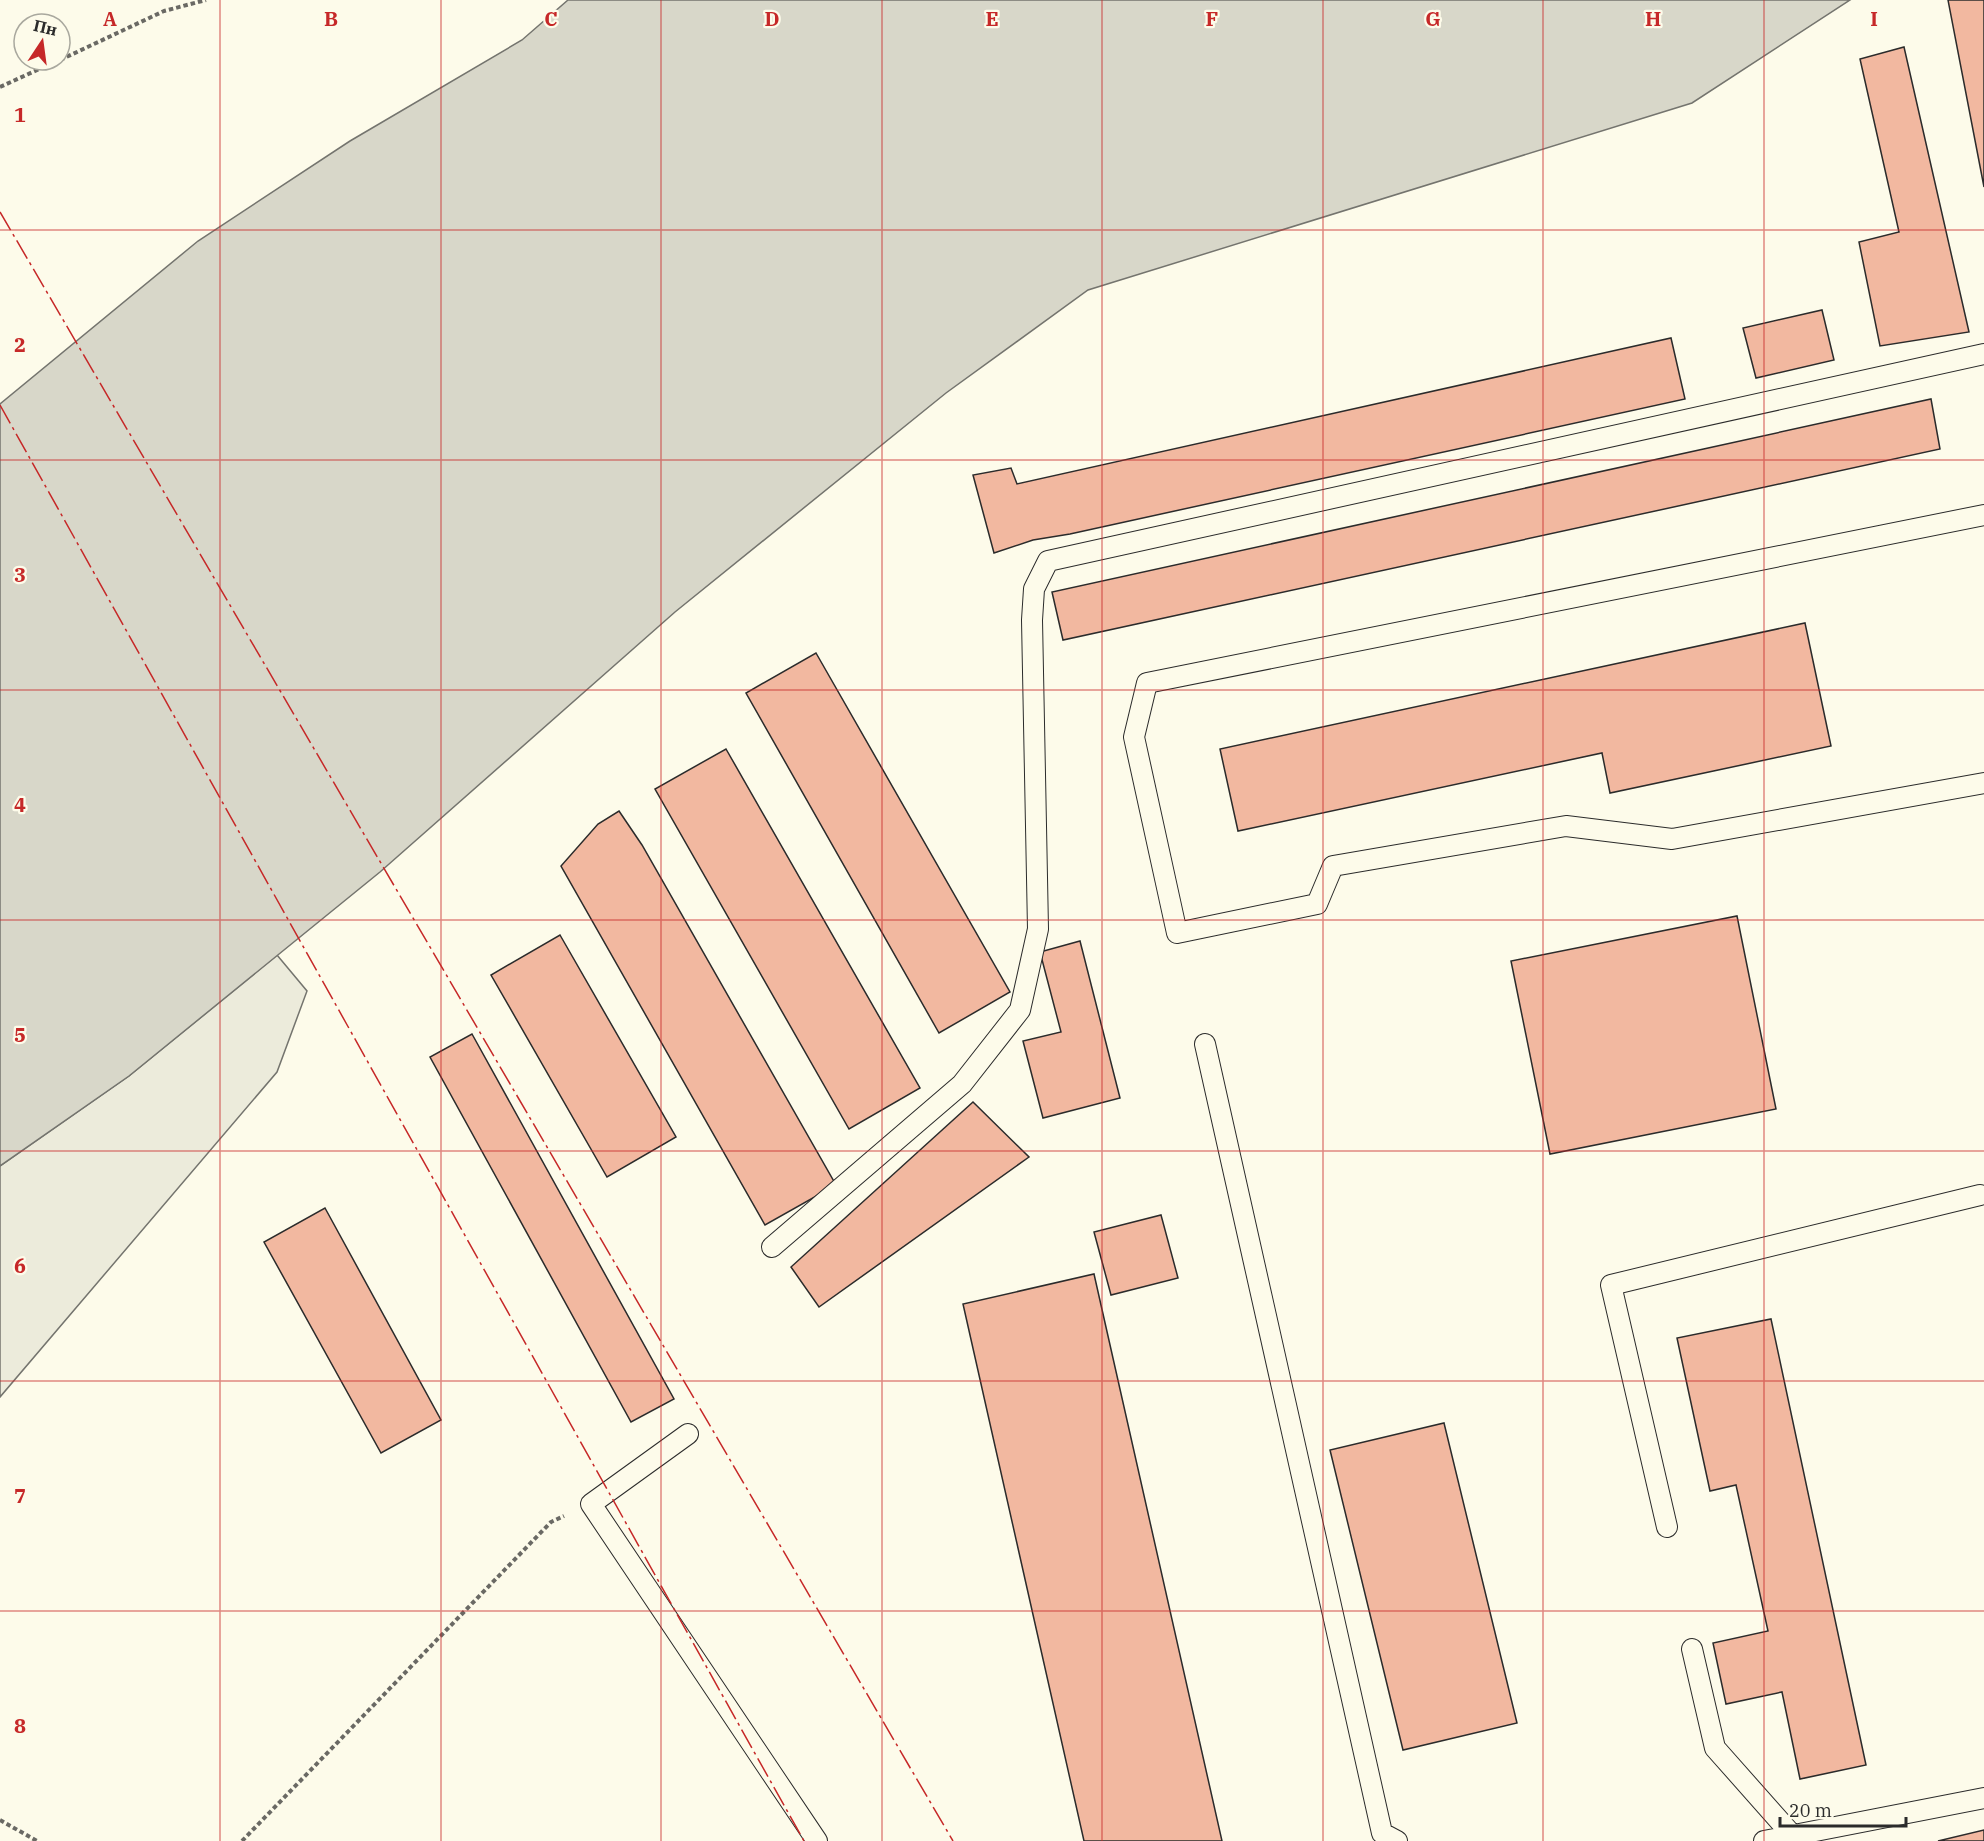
<svg xmlns="http://www.w3.org/2000/svg" width="1984" height="1841" viewBox="0 0 1984 1841" font-family="'IBM Plex Serif',serif">
<rect width="100%" height="100%" fill="#fdfbea"/>
<!-- green -->
<path fill="#ecebdb" stroke="#74746e" stroke-width="1.5" d="M277 955 307 991 277 1072 0 1397V1166L129 1076Z"/>
<!-- water -->
<path fill="#d8d7c9" stroke="#74746e" stroke-width="1.5" d="M568 0H1850L1692 103 1088 290 946 393 675 612 380 872 129 1076 0 1166V404L198 241 350 141 522 40Z"/>
<!-- building -->
<path fill="#f2b8a0" stroke="#2b2b2b" stroke-width="1.5" d="M1948 0H1984V187Z
M1904 47 1969 332 1880 346 1859 242 1899 232 1860 59Z
M1822 310 1834 360 1756 378 1743 328Z
M1671 338 1685 399 1070 534 1033 540 994 553 973 475 1011 468 1017 484Z
M1931 399 1940 449 1063 640 1052 592Z
M1805 623 1831 746 1610 793 1602 753 1238 831 1220 749Z
M816 653 1010 992 939 1033 746 693Z
M726 749 920 1088 849 1129 655 789Z
M619 811 642 845 836 1185 765 1225 561 866 598 824Z
M1737 916 1776 1109 1550 1154 1511 961Z
M560 935 676 1137 607 1177 491 975Z
M1080 941 1120 1098 1043 1118 1023 1041 1061 1032 1040 952Z
M472 1034 674 1399 631 1422 430 1057Z
M973 1102 1029 1157 819 1307 791 1267Z
M325 1208 441 1420 381 1453 264 1242Z
M1161 1215 1178 1278 1111 1295 1094 1232Z
M1094 1274 1222 1841H1084L963 1304Z
M1771 1319 1866 1765 1800 1779 1782 1692 1726 1704 1713 1643 1768 1631 1736 1485 1710 1491 1677 1338Z
M1444 1423 1517 1723 1403 1750 1330 1450Z
M1984 1830V1841H1938Z"/>
<g fill="none" stroke-linecap="round" stroke-linejoin="round">
<defs>
<path id="lane" d="M1984 515 1147 683 1134 737 1177 933 1317 904 1333 866 1566 826 1672 839 1984 783
M1205 1044 1382 1833 1397 1841
M772 1247 962 1084 1020 1010 1038 929 1032 620 1034 589 1048 561 1984 354
M688 1434 591 1504 817 1841
M1667 1527 1611 1285 1980 1195
M1692 1649 1715 1748 1793 1836
M1764 1841 1984 1798"/>
</defs>
<!-- lane casing -->
<use href="#lane" stroke="#2b2b2b" stroke-width="22"/>
<!-- path -->
<path stroke="#6a6964" stroke-width="4" stroke-dasharray="4.5 3" stroke-linecap="butt" d="M60 60 164 11 206 0
M0 87 59 60
M0 1820 37 1841
M242 1841 551 1522 564 1516"/>
<!-- lane -->
<use href="#lane" stroke="#fdfbea" stroke-width="20"/>
<!-- power -->
<path stroke="#c62828" stroke-width="1.5" stroke-dasharray="21 4.5 3 4.5" stroke-linecap="butt" d="M0 212 953 1841
M0 405 804 1841"/>
</g>
<!-- grid -->
<path fill="none" stroke="#c62828" stroke-width="1.5" stroke-opacity="0.55" d="M220 0V1841M441 0V1841M661 0V1841M882 0V1841M1102 0V1841M1323 0V1841M1543 0V1841M1764 0V1841M0 230H1984M0 460H1984M0 690H1984M0 920H1984M0 1151H1984M0 1381H1984M0 1611H1984"/>
<g font-size="20" text-anchor="middle" font-weight="bold" fill="#c62828" stroke="#fdfbea" stroke-width="4.5" stroke-linejoin="round" paint-order="stroke">
<text x="110" y="26">A</text>
<text x="331" y="26">B</text>
<text x="551" y="26">C</text>
<text x="772" y="26">D</text>
<text x="992" y="26">E</text>
<text x="1212" y="26">F</text>
<text x="1433" y="26">G</text>
<text x="1653" y="26">H</text>
<text x="1874" y="26">I</text>
<text x="20" y="122">1</text>
<text x="20" y="352">2</text>
<text x="20" y="582">3</text>
<text x="20" y="812">4</text>
<text x="20" y="1042">5</text>
<text x="20" y="1273">6</text>
<text x="20" y="1503">7</text>
<text x="20" y="1733">8</text>
</g>
<!-- north arrow -->
<g transform="translate(42 42) rotate(13)"><circle r="28" fill="#fdfbea" stroke="#a9a89e" stroke-width="1.5"/>
<path d="M0-4.5L10 22L0 15L-10 22Z" fill="#c62828"/>
<text y="-9" font-size="16" font-weight="bold" text-anchor="middle" fill="#2b2b2b">Пн</text>
</g>
<!-- scale -->
<path d="M1780 1817v9h126v-9" fill="none" stroke="#2b2b2b" stroke-width="3"/>
<text x="1789" y="1817" font-size="18" fill="#2b2b2b" stroke="#fdfbea" stroke-width="4.5" paint-order="stroke">20 m</text>
</svg>
